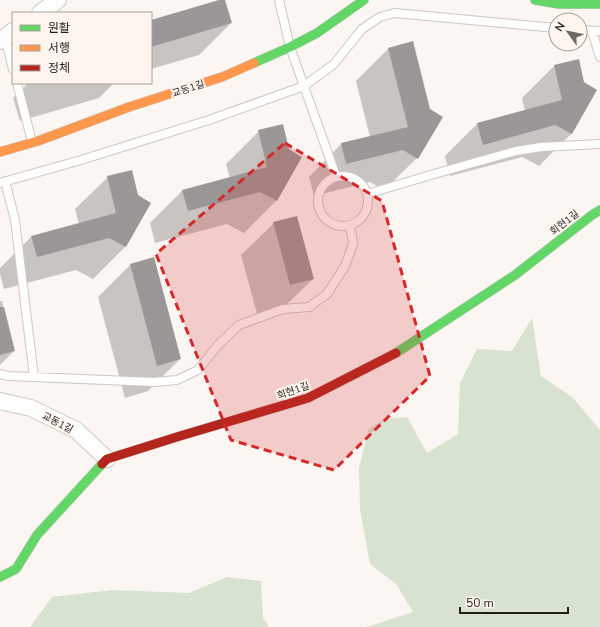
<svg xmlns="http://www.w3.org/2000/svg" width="600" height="627" viewBox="0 0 600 627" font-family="'Nunito Sans','Noto Sans KR',sans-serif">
<rect width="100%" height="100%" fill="#fbf6f2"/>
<!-- green -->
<path fill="#d8e2d1" d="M532 318 541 376 572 397 600 430V627H367L413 612 396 584 370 564 360 509 359 468 369 428 386 419 407 417 427 453 458 434 460 383 477 349 512 351Z
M227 577 261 581 263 618 269 627H30L52 597 112 590 189 593Z"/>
<!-- shadow -->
<path fill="#0003" d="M222 0H224L231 23 199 55 151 69V21Z
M389 48 417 158 384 190 370 182 314 196 309 177 341 144 370 137 356 81Z
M554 66 596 90 571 134 539 166 522 157 450 176 445 156 477 124 525 111 522 98Z
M28 83H114L99 98 20 121 13 98Z
M259 131 288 150 276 201 244 233 227 224 155 243 150 223 182 191 230 178 226 164Z
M108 177 125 247 93 279 76 270 4 289 0 274V268L31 237 79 224 75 209Z
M274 223 313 279 280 311 258 317 241 255Z
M130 265 180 359 148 391 125 398 98 297Z
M0 301H2L14 351 0 365Z"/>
<!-- building -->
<path fill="#9c9797" d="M219 0H225L232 23 151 47V20Z
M413 41 430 109 443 117 418 159 403 150 346 164 341 143 408 127 388 48Z
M579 59 584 82 597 90 572 134 555 125 483 145 477 123 562 100 554 65Z
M283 124 289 149 302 157 277 201 260 192 188 211 182 190 267 167 258 130Z
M132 170 138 195 151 203 126 247 109 238 37 257 31 236 116 213 107 176Z
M297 216 314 279 290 285 273 222Z
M154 257 181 359 157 366 130 264Z
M0 307H4L15 351 0 355Z"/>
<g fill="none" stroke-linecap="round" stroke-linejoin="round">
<defs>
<path id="lane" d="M279 0 290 47 336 176
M580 30 600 31
M592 31 600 57
M5 37 13 69
M17 83 32 142
M318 201a25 25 0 1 1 50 0a25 25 0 1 1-50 0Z
M5 181 15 220 34 377
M0 183 81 160 209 120 304 86 334 64 362 29 380 17 395 13 556 28
M367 194 434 174 516 151 541 147 600 144
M0 374 8 376 154 382 177 380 198 370 218 345 239 325 283 309 309 307 327 294 345 266 353 244 352 236 349 225"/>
<path id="street" d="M40 13 58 0
M0 41 13 31
M0 401 31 408 76 430 107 459"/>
<path id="fast" d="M535 0 559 4H600
M254 63 290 47 317 33 364 0
M396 353 515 275 592 215 600 210
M0 577 16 569 37 535 102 464"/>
<path id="slow" d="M0 152 38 141 129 107 222 77 254 63"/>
<path id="jam" d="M102 464 107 459 180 436 308 398 396 353"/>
</defs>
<!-- lane casing -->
<use href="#lane" stroke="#cdc8c4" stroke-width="10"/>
<!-- street casing -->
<use href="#street" stroke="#cdc8c4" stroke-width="18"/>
<!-- fast casing -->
<use href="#fast" stroke="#cdc8c4" stroke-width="10"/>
<!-- slow casing -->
<use href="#slow" stroke="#cdc8c4" stroke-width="10"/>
<!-- jam casing -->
<use href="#jam" stroke="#cdc8c4" stroke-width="10"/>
<!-- lane -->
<use href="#lane" stroke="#fefefd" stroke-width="8"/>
<!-- street -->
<use href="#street" stroke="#fefefd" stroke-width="16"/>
<!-- fast -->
<use href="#fast" stroke="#63d668" stroke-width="9"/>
<!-- slow -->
<use href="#slow" stroke="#ff974d" stroke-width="9"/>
<!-- jam -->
<use href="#jam" stroke="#b3261e" stroke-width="9"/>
</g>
<!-- marked area -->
<path fill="#d62828" fill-opacity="0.2" stroke="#d62828" stroke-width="3" stroke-dasharray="8 5" stroke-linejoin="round" d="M285 143 382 201 430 376 334 470 231 440 156 254Z"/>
<g text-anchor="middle" stroke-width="4" stroke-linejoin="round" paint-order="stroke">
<!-- street labels -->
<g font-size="10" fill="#231d19" stroke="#fff5ee">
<text transform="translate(188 88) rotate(-18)" y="4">교동1길</text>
<text transform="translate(564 222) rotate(-38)" y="4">회현1길</text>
<text transform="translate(293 390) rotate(-19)" y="4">회현1길</text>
<text transform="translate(58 422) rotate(28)" y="4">교동1길</text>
</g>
</g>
<!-- legend -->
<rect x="12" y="12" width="140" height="72" fill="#fff5ee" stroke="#a79f99"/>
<rect x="20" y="25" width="20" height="6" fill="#63d668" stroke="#a79f99"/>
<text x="48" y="32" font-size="12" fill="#231d19">원활</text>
<rect x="20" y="45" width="20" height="6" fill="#ff974d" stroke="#a79f99"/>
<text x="48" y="52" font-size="12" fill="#231d19">서행</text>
<rect x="20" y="65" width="20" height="6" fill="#b3261e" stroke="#a79f99"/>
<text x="48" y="72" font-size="12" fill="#231d19">정체</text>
<!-- north arrow -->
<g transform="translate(568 32) rotate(303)"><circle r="19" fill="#fff5ee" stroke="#a79f99"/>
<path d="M0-3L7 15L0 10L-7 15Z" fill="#6f6965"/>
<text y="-6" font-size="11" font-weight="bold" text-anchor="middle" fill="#231d19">N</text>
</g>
<!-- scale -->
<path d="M460 607v6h108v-6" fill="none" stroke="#231d19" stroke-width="2"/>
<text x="466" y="607" font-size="12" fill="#231d19" stroke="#fff5ee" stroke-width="3" paint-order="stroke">50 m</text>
</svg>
